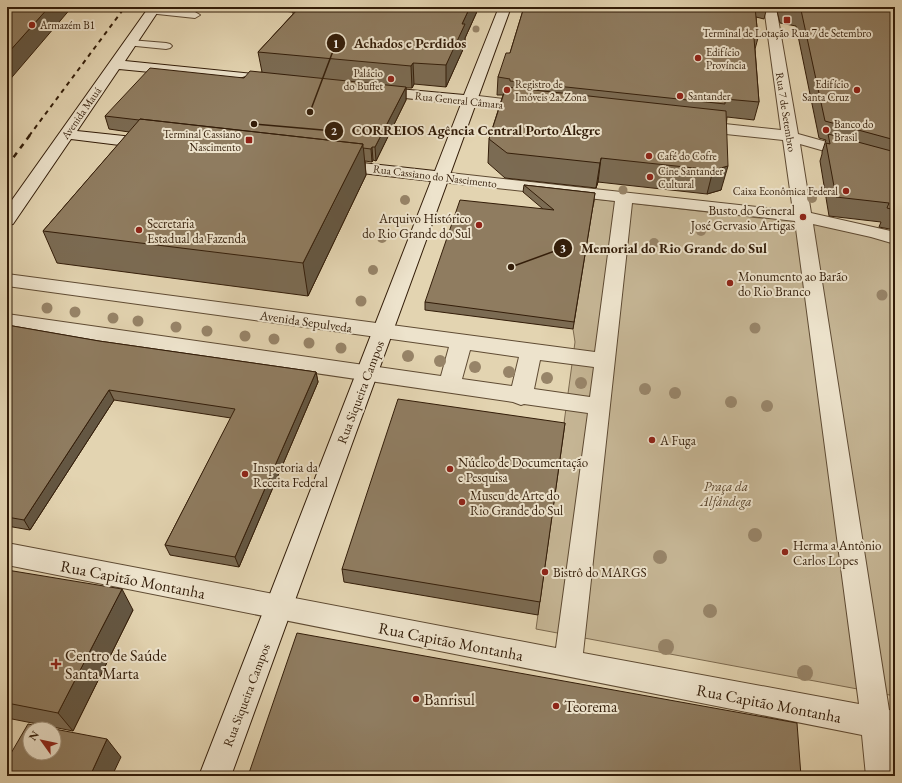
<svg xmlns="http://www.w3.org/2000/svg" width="902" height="783" viewBox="0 0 902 783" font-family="'EB Garamond',serif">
<rect width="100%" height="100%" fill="#e3d4b1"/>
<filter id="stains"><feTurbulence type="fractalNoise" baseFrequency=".005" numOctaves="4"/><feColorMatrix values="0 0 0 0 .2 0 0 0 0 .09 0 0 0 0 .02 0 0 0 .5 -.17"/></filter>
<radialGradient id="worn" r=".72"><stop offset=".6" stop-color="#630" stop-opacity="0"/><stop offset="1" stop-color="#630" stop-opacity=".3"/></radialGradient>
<!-- green -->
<path fill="#c5b594" stroke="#7c694e" d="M595 199 759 218 803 217 879 228 895 232V696L536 629 575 342 573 329 588 225Z"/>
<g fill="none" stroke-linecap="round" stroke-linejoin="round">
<defs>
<path id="lane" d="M152 8 195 12 200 15 195 18 148 13 147 11 148 9Z
M130 40 166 43 170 44 172 46 170 48 166 49 126 45 124 43 126 41Z"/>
<path id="street" d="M764 7H776L798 134 895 161V171L800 144 811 213 895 232V244L871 237 813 224 889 710 895 711V741H893L895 776H866L862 735 7 565V543L556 648 588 413 524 404 521 405 513 402 7 328V314L441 376 449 347 7 286V274L595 352 615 201 441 182 435 181 433 177 435 173 441 172 793 211 783 140 697 131 691 129 689 126 691 123 697 121 781 130ZM632 203 795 221 859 704 583 653ZM470 350 519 357 512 386 462 379ZM540 360 594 367 590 397 534 389Z
M470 95 529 102 534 104 537 107 534 110 529 112 465 103 462 100 465 97Z"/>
<path id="secondary" d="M149 7H161L125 61 273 76 278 77 280 80 278 83 273 84 119 69 77 131 152 139 158 141 160 144 158 147 152 149 71 139 13 224 7 225V207Z
M499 7H511L231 776H199L431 181 335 170 329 169 327 165 329 161 335 160 435 171 461 104 377 95 372 94 370 91 372 88 377 87 464 95Z"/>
</defs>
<!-- lane casing -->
<use href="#lane" stroke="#5f4b33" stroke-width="2"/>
<!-- street casing -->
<use href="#street" stroke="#5f4b33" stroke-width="2"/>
<!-- secondary casing -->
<use href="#secondary" stroke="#331d09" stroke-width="2"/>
<!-- lane -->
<use href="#lane" fill="#ede3cc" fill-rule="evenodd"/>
<!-- street -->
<use href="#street" fill="#ede3cc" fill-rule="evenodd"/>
<!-- secondary -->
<use href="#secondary" fill="#ede3cc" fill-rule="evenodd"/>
<!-- rail-far1 -->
<path stroke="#331d09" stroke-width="2" stroke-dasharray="4.5 4.5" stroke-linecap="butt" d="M29 136 125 7"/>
<!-- rail -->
<path stroke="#331d09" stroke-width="2.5" stroke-dasharray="5.5 5.5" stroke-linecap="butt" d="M7 166 30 135"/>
</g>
<!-- trees -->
<g fill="#978468">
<circle cx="476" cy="29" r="3.5"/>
<circle cx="623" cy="190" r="4.5"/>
<circle cx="812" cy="198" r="5"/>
<circle cx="405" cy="200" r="5"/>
<circle cx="701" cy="231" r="5"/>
<circle cx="382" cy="238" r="5"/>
<circle cx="654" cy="243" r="5"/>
<circle cx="373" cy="270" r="5"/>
<circle cx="882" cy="295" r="5.5"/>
<circle cx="361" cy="301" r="5.5"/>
<circle cx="47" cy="308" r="5.5"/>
<circle cx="75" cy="312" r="5.5"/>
<circle cx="113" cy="318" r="5.5"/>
<circle cx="138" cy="321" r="5.5"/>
<circle cx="176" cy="327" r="5.5"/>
<circle cx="755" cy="328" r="5.5"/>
<circle cx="207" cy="331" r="5.5"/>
<circle cx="245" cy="336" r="5.5"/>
<circle cx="274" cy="339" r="5.5"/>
<circle cx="309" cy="343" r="5.5"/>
<circle cx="341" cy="348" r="5.5"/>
<circle cx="408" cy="356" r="6"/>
<circle cx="440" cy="361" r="6"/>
<circle cx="475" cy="367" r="6"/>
<circle cx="509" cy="372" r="6"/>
<circle cx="547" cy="378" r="6"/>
<circle cx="581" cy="383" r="6"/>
<circle cx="645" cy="389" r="6"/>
<circle cx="675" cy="393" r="6"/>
<circle cx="731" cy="402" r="6"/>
<circle cx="767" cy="406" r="6"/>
<circle cx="755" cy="535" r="7"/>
<circle cx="660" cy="557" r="7"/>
<circle cx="710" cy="611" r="7"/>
<circle cx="666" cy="647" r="8"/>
<circle cx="805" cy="673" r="8"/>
</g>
<!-- wall -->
<path fill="#7b6b53" stroke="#331d09" d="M241 7H479L465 38V45L446 87 414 84 412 88H406V100L376 161 373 160 372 162 365 161 366 175 308 296 57 263 43 231 129 132 109 129 105 116 262 72 258 52 293 14V12Z
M524 7H767L764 19 756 17 758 38 755 49 759 102 754 120 727 117 721 190 707 194 598 182 596 188 505 178 488 163 489 139 503 95H497L498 77 510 53Z
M776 7H895V230L879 227 881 222 829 216 820 161 822 154V152L826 140 819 138 796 26 780 23Z
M524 185 595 193 573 329 425 310V302L543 209 523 192Z
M7 325 99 341 316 372 318 382 239 567 170 555 165 545 231 418 114 400 30 530 7 526Z
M565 423 538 615 344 582 342 569Z
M7 570 133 610 73 731 7 718Z"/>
<!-- shaded-wall -->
<path fill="#645743" stroke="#331d09" d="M49 7H72L7 83V54Z
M470 7H479L465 38V45L446 87V65L462 24Z
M413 63 414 84 412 88 411 66Z
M406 87V100L376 161 375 147Z
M363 144 366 175 308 296 303 263Z
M372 147 373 160 372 162 371 149Z
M601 158 598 182 596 188 600 163Z
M728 166 721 190 707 194 713 170Z
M316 372 318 382 239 567 235 557Z
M109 390 114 400 30 530 24 520Z
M122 589 133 610 73 731 58 713Z
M107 739 121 757 112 776H90Z"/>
<!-- building -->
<path fill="#8f7c60" stroke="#331d09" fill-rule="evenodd" d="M7 7H49L7 54Z
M293 7H470L462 24H465L446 65 413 63 411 66 258 52 298 9 292 8Z
M524 7H755L758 38H754L759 102 725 99V104L510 81V79L498 77 506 53H510Z
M787 7H895V140L825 121 801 10Z
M150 68 244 78 250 71 406 87 375 147H372L371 149 363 148V144L140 119 139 120 105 116Z
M506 87 726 111 728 166 713 170 601 158 600 163 507 153 489 139Z
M140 119 363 144 303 263 43 231Z
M828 134 895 152V210L887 208 889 203 836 197 826 143 830 144Z
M524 185 595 193 574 322 425 302 460 200 554 210Z
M7 325 99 341 316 372 235 557 165 545 235 409 109 390 24 520 7 517Z
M398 399 565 423 540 602 342 569Z
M7 570 122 589 58 713 7 703Z
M297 633 797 723 801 776H248Z
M28 724 107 739 90 776H7V760ZM30 729H54V753H30Z"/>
<!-- markers -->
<g fill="#8f2418" stroke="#ede3cc" stroke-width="1.5">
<rect x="783" y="16" width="8" height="8" rx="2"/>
<circle cx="32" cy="25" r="4"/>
<circle cx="698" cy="58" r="4"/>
<circle cx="391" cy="79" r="4"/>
<circle cx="507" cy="90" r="4"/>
<circle cx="857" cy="90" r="4"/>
<circle cx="680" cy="96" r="4"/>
<circle cx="826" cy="130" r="4"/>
<rect x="245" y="136" width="8" height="8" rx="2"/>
<circle cx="649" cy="156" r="4"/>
<circle cx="650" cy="177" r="4"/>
<circle cx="846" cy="191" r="4"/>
<circle cx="803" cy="217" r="4"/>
<circle cx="479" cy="225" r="4"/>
<circle cx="139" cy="230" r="4"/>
<circle cx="730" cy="283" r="4"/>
<circle cx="652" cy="440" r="4"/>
<circle cx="450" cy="469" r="4"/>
<circle cx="245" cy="474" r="4"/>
<circle cx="462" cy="502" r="4"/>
<circle cx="785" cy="552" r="4"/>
<circle cx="545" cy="572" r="4"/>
<path d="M54 658h4v4h4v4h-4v4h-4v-4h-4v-4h4z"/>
<circle cx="416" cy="699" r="4"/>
<circle cx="556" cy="706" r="4"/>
</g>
<g text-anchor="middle" stroke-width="4" stroke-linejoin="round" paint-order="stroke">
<!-- far-poi labels -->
<g font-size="11" fill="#331d09" stroke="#ede3cc" text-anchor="start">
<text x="40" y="29">Armazém B1</text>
<text x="787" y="37" text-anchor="middle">Terminal de Lotação Rua 7 de Setembro</text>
<text x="706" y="56">Edifício<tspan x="706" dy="13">Província</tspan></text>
<text x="383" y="77" text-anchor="end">Palácio<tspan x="383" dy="13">do Buffet</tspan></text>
<text x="515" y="88">Registro de<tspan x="515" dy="13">Imóveis 2a. Zona</tspan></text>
<text x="849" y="88" text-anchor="end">Edifício<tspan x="849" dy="13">Santa Cruz</tspan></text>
<text x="688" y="100">Santander</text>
<text x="834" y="128">Banco do<tspan x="834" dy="13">Brasil</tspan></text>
<text x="241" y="138" text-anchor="end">Terminal Cassiano<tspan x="241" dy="13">Nascimento</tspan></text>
<text x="657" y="160">Café do Cofre</text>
<text x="658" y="175">Cine Santander<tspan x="658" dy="13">Cultural</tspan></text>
<text x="838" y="195" text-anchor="end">Caixa Econômica Federal</text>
</g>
<!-- far-street labels -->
<g font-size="11" fill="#331d09" stroke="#ede3cc">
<text transform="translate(459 100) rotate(6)" y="4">Rua General Câmara</text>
<text transform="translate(786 112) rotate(81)" y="4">Rua 7 de Setembro</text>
<text transform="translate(81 113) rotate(-55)" y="4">Avenida Mauá</text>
<text transform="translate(435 176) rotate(7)" y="4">Rua Cassiano do Nascimento</text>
</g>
<!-- poi labels -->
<g font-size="13" fill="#331d09" stroke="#ede3cc" text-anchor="start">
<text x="795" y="215" text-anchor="end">Busto do General<tspan x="795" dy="15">José Gervasio Artigas</tspan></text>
<text x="471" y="223" text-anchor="end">Arquivo Histórico<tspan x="471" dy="15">do Rio Grande do Sul</tspan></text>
<text x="147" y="228">Secretaria<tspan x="147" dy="15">Estadual da Fazenda</tspan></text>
<text x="738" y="281">Monumento ao Barão<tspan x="738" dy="15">do Rio Branco</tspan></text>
<text x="660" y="445">A Fuga</text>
<text x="458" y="467">Núcleo de Documentação<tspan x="458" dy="15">e Pesquisa</tspan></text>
<text x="253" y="472">Inspetoria da<tspan x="253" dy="15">Receita Federal</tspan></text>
<text x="470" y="500">Museu de Arte do<tspan x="470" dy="15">Rio Grande do Sul</tspan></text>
<text x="793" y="550">Herma a Antônio<tspan x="793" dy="15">Carlos Lopes</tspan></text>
<text x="553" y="577">Bistrô do MARGS</text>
</g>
<!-- street labels -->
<g font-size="13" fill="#331d09" stroke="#ede3cc">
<text transform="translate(306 321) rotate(8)" y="5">Avenida Sepulveda</text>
<text transform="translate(360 392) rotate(-69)" y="5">Rua Siqueira Campos</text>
<text transform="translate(246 695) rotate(-69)" y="5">Rua Siqueira Campos</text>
</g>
<!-- park labels -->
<g font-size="13" font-style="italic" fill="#58432c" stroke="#ede3cc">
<text x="726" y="491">Praça da<tspan x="726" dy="15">Alfândega</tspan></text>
</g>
<!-- near-street labels -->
<g font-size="16" fill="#331d09" stroke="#ede3cc">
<text transform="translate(133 579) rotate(11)" y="6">Rua Capitão Montanha</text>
<text transform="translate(451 641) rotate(11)" y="6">Rua Capitão Montanha</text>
<text transform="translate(769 703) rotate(11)" y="6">Rua Capitão Montanha</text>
</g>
<!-- near-poi labels -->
<g font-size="16" fill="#331d09" stroke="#ede3cc" text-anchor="start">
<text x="65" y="661">Centro de Saúde<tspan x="65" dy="18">Santa Marta</tspan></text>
<text x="424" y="705">Banrisul</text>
<text x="564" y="712">Teorema</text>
</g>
</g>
<!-- callouts -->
<path fill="none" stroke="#331d09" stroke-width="1.5" d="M310 112L336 43M254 124L334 131M511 267L563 248"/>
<g fill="#331d09" stroke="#ede3cc" stroke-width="1.5">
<circle cx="310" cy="112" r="4"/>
<circle cx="254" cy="124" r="4"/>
<circle cx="511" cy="267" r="4"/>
<circle cx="336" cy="43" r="10"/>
<circle cx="334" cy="131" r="10"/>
<circle cx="563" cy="248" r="10"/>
</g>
<g font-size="12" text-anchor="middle" font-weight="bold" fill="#fff">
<text x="336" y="48">1</text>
<text x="334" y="135">2</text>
<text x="563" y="252">3</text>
</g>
<g font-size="14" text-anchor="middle" font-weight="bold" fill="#331d09" stroke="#ede3cc" stroke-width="4" stroke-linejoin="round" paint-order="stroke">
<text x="410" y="48">Achados e Perdidos</text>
<text x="476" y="135">CORREIOS Agência Central Porto Alegre</text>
<text x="674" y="253">Memorial do Rio Grande do Sul</text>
</g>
<!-- margin -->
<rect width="902" height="783" fill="none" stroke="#e3d4b1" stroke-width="24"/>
<rect x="8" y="8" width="886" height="767" fill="none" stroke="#331d09" stroke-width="2"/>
<rect x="12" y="12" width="878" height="759" fill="none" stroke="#331d09"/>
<!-- north arrow -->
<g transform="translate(42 741) rotate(303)"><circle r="19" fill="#ede3cc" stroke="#a3947e"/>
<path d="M0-3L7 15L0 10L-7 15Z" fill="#8f2418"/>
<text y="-6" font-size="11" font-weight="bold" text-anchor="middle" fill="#331d09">N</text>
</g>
<rect width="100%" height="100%" filter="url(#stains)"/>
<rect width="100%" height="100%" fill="url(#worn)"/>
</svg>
